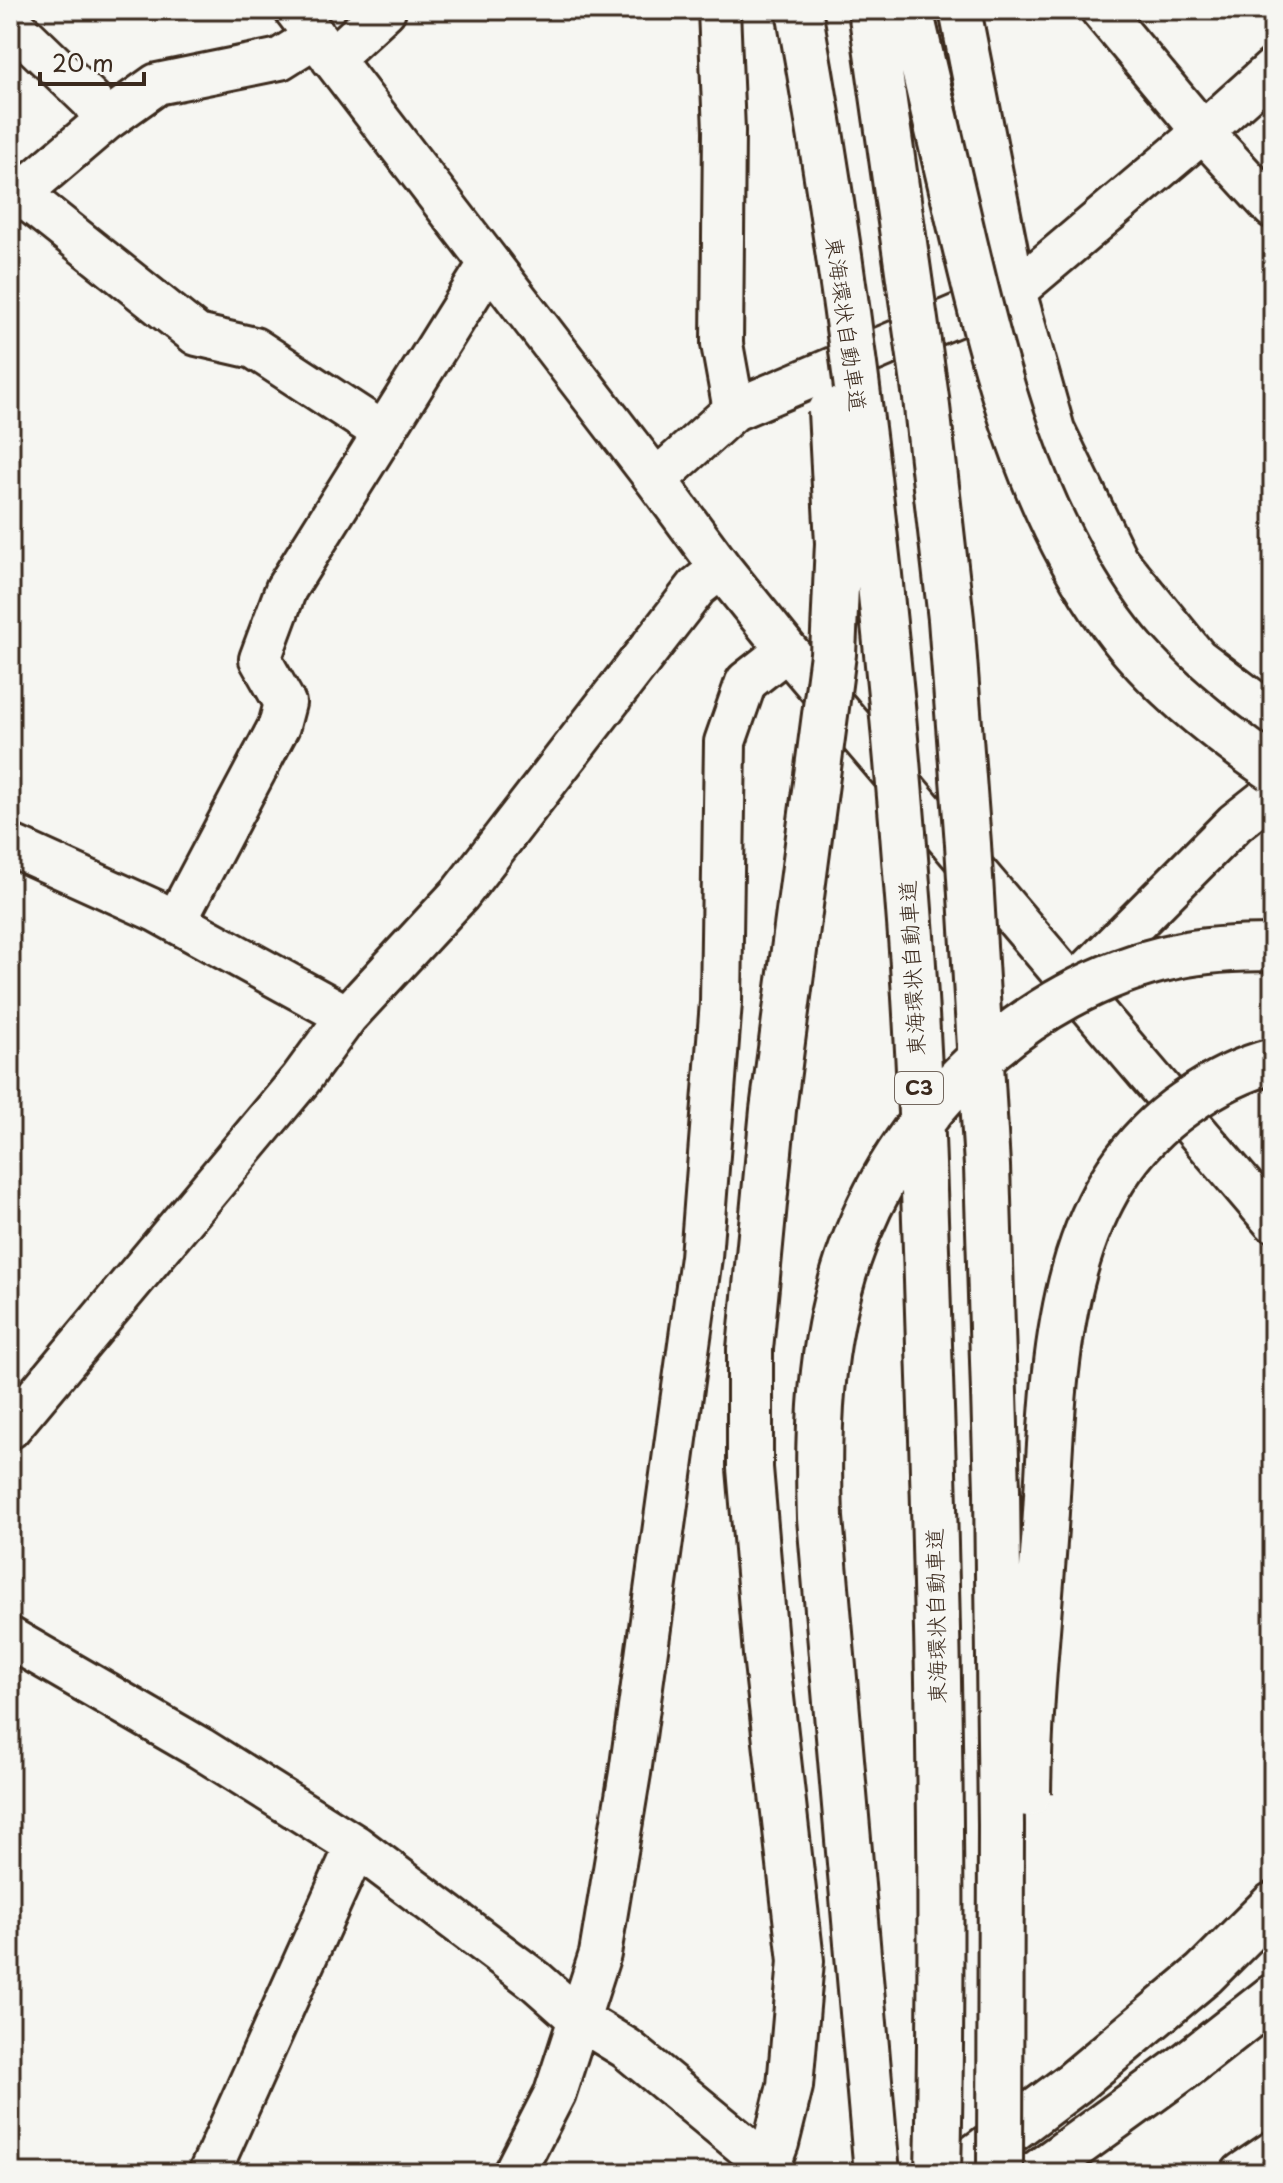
<svg xmlns="http://www.w3.org/2000/svg" width="1283" height="2183" viewBox="0 0 1283 2183" font-family="'Playpen Sans','Klee One',sans-serif">
<rect width="100%" height="100%" fill="#f6f6f2"/>
<filter id="ink" filterUnits="userSpaceOnUse"><feTurbulence type="fractalNoise" baseFrequency=".0125" numOctaves="2"/><feDisplacementMap in="SourceGraphic" scale="16" xChannelSelector="R" yChannelSelector="G"/><feConvolveMatrix kernelMatrix="1 2 1 2 8 2 1 2 1" color-interpolation-filters="sRGB"/></filter>
<g filter="url(#ink)">
<g fill="none" stroke-linecap="round" stroke-linejoin="round">
<defs>
<path id="street" d="M295 10 656 480 721 568 787 650 1273 1221
M719 10 724 131 722 344 734 410
M960 10 1015 291 1054 430 1117 560 1197 658 1273 716
M1101 10 1203 132 1273 208
M10 22 91 100 105 121
M332 59 385 10
M19 193 197 335 254 348 384 433
M10 202 105 121 157 84 280 59 315 37
M656 480 734 410 1015 291 1203 132 1273 69
M10 845 156 911 347 1016
M176 921 279 726 285 703 260 659 286 589 489 264
M1073 986 1235 823 1273 793
M10 1428 301 1079 347 1016 460 894 697 587 721 568
M10 1638 200 1748 356 1846 536 1981 580 2020 626 2048 745 2146
M209 2173 356 1846
M514 2173 555 2093 600 1954 630 1773 701 1257 721 1002 725 742 746 682 787 650
M1242 2173 1273 2152"/>
<path id="highway" d="M765 2173 776 2143 790 2086 801 1961 766 1654
M954 2173 1074 2083 1204 1974 1273 1905
M1038 2173 1184 2067 1273 1997"/>
</defs>
<!-- street casing -->
<use href="#street" stroke="#3b2a1e" stroke-width="46"/>
<!-- highway casing -->
<use href="#highway" stroke="#3b2a1e" stroke-width="50"/>
<!-- street -->
<use href="#street" stroke="#f6f6f2" stroke-width="40"/>
<!-- highway -->
<use href="#highway" stroke="#f6f6f2" stroke-width="44"/>
<defs>
<path id="highway-bridge" d="M799 10C852 303 886 601 908 897 921 1057 925 1217 930 1377 939 1642 944 1908 938 2173
M871 10 926 398 951 619 968 844 987 1166 997 1490 1001 1825 1000 2173
M910 10C928 87 946 164 964 241 996 375 1030 509 1112 623 1154 681 1215 729 1273 769
M766 1654 750 1468V1349L773 1110 833 654 838 543 831 411
M1028 1794C1029 1705 1039 1616 1045 1528 1055 1381 1050 1196 1186 1103 1213 1084 1242 1069 1273 1061
M877 2173 820 1518C817 1431 820 1344 848 1260 896 1114 1024 988 1176 956 1208 949 1241 948 1273 948"/>
</defs>
<!-- highway-bridge casing -->
<use href="#highway-bridge" stroke="#3b2a1e" stroke-width="50" stroke-linecap="butt"/>
<!-- highway-bridge -->
<use href="#highway-bridge" stroke="#f6f6f2" stroke-width="44"/>
</g>
</g>
<g text-anchor="middle" stroke-width="7" stroke-linejoin="round" paint-order="stroke">
<!-- shield labels -->
<rect fill="#f6f6f2" stroke="#73675e" stroke-width="2" x="895" y="1072" width="48" height="32" rx="6"/>
<g font-size="20" font-weight="bold" fill="#3b2a1e">
<text x="919" y="1095">C3</text>
</g>
<!-- street labels -->
<g font-size="22" fill="#3b2a1e" stroke="#f6f6f2">
<text transform="translate(846 324) rotate(82)" y="8">東海環状自動車道</text>
<text transform="translate(912 968) rotate(-93)" y="8">東海環状自動車道</text>
<text transform="translate(936 1616) rotate(-91)" y="8">東海環状自動車道</text>
</g>
</g>
<!-- margin -->
<rect width="1283" height="2183" fill="none" stroke="#f6f6f2" stroke-width="40"/>
<rect x="20" y="20" width="1243" height="2143" fill="none" stroke="#3b2a1e" stroke-width="3" filter="url(#ink)"/>
<!-- scale -->
<path d="M40 72v12h104v-12" fill="none" stroke="#3b2a1e" stroke-width="4"/>
<text x="52" y="72" font-size="24" fill="#3b2a1e" stroke="#f6f6f2" stroke-width="6" paint-order="stroke">20 m</text>
</svg>
